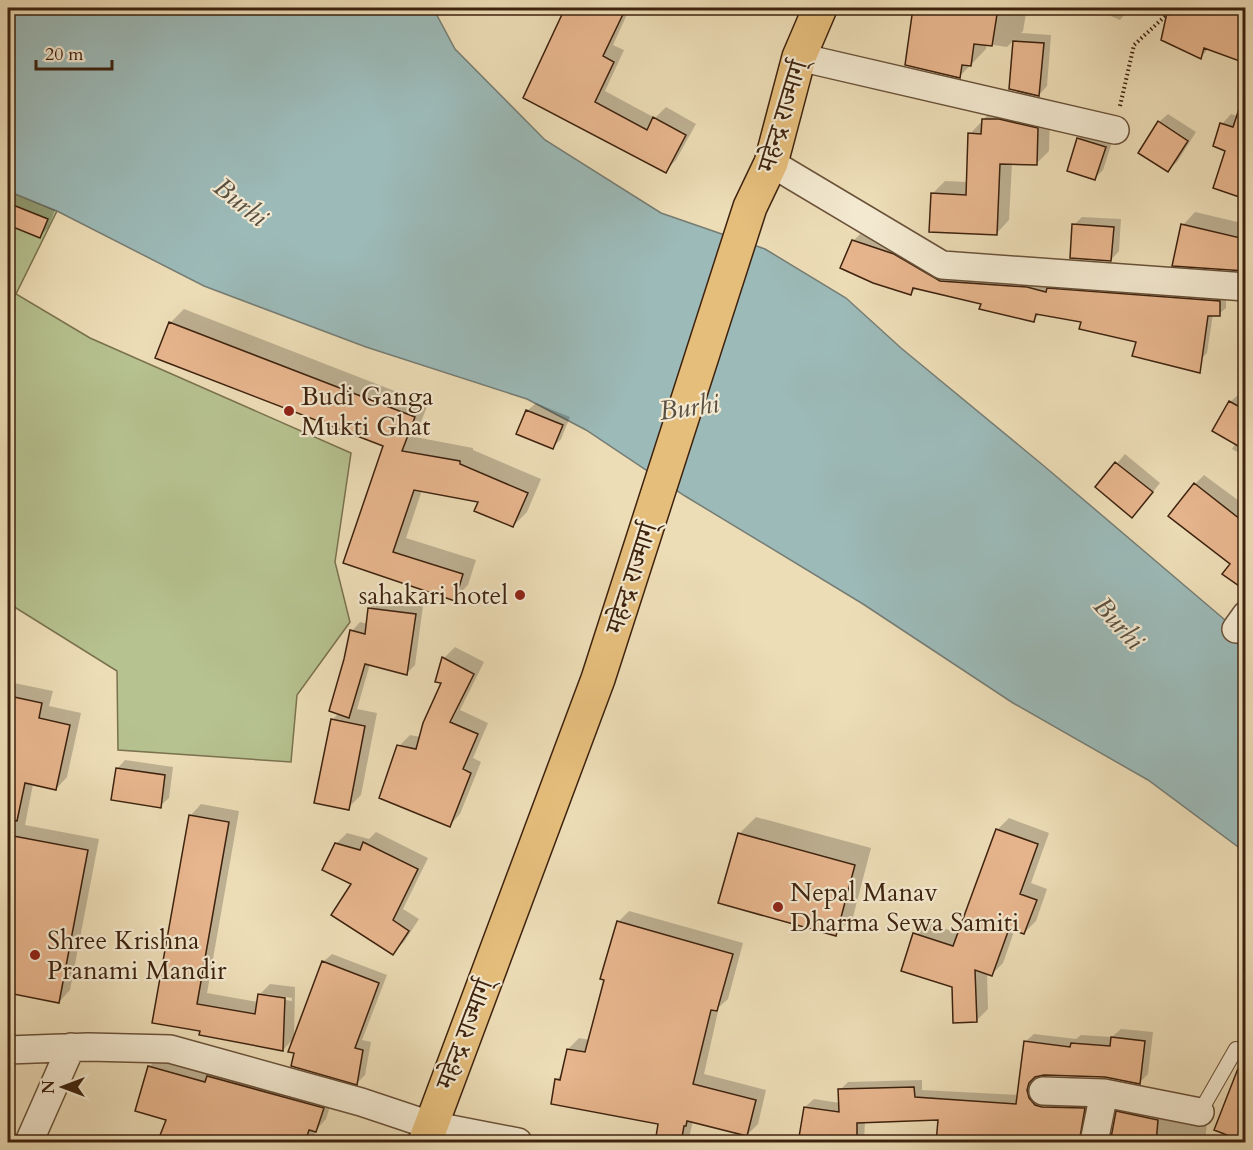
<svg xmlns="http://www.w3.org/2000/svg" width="1253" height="1150" viewBox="0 0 1253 1150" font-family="Cardo,'Noto Serif Devanagari',serif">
<rect width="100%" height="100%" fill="#edddb7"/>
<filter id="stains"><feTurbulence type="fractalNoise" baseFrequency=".00333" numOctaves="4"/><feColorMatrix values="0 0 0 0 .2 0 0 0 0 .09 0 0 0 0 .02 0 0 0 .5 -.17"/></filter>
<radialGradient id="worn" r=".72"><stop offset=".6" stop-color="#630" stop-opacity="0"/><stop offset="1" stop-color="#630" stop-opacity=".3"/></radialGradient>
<!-- green -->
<path fill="#b6c290" stroke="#7a724f" stroke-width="1.5" d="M8 191 57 211 16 294 90 338 351 453 335 562 350 622 297 695 291 762 118 750 117 671 8 603Z"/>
<!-- water -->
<path fill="#9cbab8" stroke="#767d74" stroke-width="1.5" d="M8 8H433L455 49 545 140 661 213 765 249 846 298 901 348 1044 466 1245 637V852L1148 780 1013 703 863 604 685 496 586 430 527 399 366 347 204 286 57 211 8 191Z"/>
<!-- shadow -->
<path fill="#0003" fill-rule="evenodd" d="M570 8H630L613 45 624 50 605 91 655 118 666 107 696 124 676 160 665 171 525 97Z
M633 8H654L649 12Z
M915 8H1027L1023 31 1021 33 1051 35 1047 86 1039 95 1011 88 1015 39 1007 47 987 44 986 49 960 76 906 64Z
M1092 8H1130L1120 20Z
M1170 8H1246V61L1209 48 1201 57 1163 40Z
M996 106 1050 116 1049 151 1036 164 1012 163 1009 220 997 233 932 194 945 181 968 182 970 134Z
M1168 114 1196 132 1177 162 1168 170 1159 122Z
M1231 114 1246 119V197L1215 187 1227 150 1222 124Z
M1087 131 1113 139 1103 170 1095 178 1078 139Z
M8 192 55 210 48 228 40 236 8 223Z
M1195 212 1246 224V270L1174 264 1183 225Z
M1082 217 1121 219 1119 251 1111 260 1074 225Z
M860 234 900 248 1226 295V308L1219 314H1213L1207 353 1201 359 1137 341 1082 321 1041 313 1033 320 983 302 917 287 911 294 853 241Z
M184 309 428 404 415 437 473 448V450L541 479 527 512 513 526 480 500 422 490 406 538 476 560 468 585 454 599 345 562 385 446 170 323Z
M1240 393 1246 396V457L1232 449 1236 443 1230 402Z
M536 403 570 417 561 439 553 447 527 411Z
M1125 454 1160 483 1140 508 1097 487Z
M1204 475 1246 506 1245 588 1195 484Z
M378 600 423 606 415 665 407 673 370 664 357 709 377 713 361 795 348 808 332 720 339 713 352 631 360 622 368 624 369 609Z
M455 647 484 662 460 710 488 723 473 758 481 762 460 814 449 826 399 746 410 735 421 737 443 682 444 658Z
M8 665 15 669 9 682 53 691 49 706 81 713 67 777 56 789 33 784 25 825 99 839 70 990 59 1002 8 992Z
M125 760 173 767 169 798 160 806 117 769Z
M201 804 239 811 207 993 258 1002 259 995 270 984 295 987 294 1038 283 1050 201 1030 153 1021 190 816ZM266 994 292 998V1001L266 997Z
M756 817 871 848 853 917 836 934 739 834Z
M1009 818 1049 833 1031 883 1047 889 1036 921 1024 933 1015 929 1003 963 992 974 987 972 988 1009 976 1021 953 986 914 934 926 922 960 934 997 830Z
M376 832 428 858 403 909 419 919 404 942 392 953 353 884 336 844 347 833 369 839Z
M629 911 743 943 728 999 719 1007 704 1074 766 1090 758 1124 747 1135 693 1121 688 1142H657L660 1123 557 1079 563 1073 568 1049 579 1038 590 1040 618 922Z
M332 954 387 975 362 1040 371 1042 365 1075 357 1083 323 962Z
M1246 1015V1035H1243Z
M1121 1029 1153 1032 1148 1074 1140 1082 1105 1076 1043 1074 1037 1075 1035 1080 1037 1089 1092 1100 1090 1142H937L939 1119 865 1121 864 1142H800L805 1107 814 1099 840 1103V1090L848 1082 922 1080V1090L1018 1095 1025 1042 1034 1034 1076 1039 1081 1035 1112 1037Z
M160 1056 333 1097 326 1119 316 1130 312 1142H159L168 1119 150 1066Z
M1241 1077 1246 1079 1244 1140Z
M1126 1104 1166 1112 1165 1120 1207 1123 1205 1142H1111L1118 1112Z"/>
<!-- building -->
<path fill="#e8b68e" stroke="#3d220e" stroke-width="1.5" d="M565 8H626L603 56 614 62 595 102 647 130 653 117 686 135 666 173 523 98Z
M913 8H998L992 46 974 44 971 66 962 65 960 78 905 65Z
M1168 8H1230L1245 13V63L1204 48 1201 59 1161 40Z
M1013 41 1044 43 1039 96 1009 89Z
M1242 100 1245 101V199L1213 188 1225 151 1213 146 1220 123 1233 127Z
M982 119H999L1038 128 1037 165 1000 164 997 235 929 232 931 193 966 195 968 133 981 134Z
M1158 121 1188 141 1168 172 1138 153Z
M1077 138 1106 147 1095 180 1067 171Z
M8 203 48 219 40 238 8 225Z
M1072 224 1114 227 1111 261 1070 258Z
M1181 224 1245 239V271L1172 266Z
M852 240 894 254 940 281 1027 287 1046 292 1047 288 1220 301V316H1208L1200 373 1132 356 1136 342 1079 329 1081 322 1036 314 1034 322 979 309 981 304 913 288 911 295 873 283 840 268Z
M169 322 415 417 402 451 460 461V464L528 493 513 527 474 511 478 502 414 490 393 552 463 574 455 601 343 563 383 446 155 358Z
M1229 401 1245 410V450L1212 431Z
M526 410 563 425 553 449 516 434Z
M1115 462 1153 492 1132 518 1095 487Z
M1194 483 1245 523V590L1222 574 1230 564 1168 516Z
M368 608 416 614 407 675 365 664 349 718 329 711 344 659 350 630 365 634Z
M442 657 474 674 450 722 478 734 463 769 471 773 450 827 379 798 397 745 416 749 423 723 441 683 435 682Z
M14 697 42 703 39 718 70 725 56 790 25 783 17 821 8 820V730Z
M331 719 365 726 349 810 314 803Z
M116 768 165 775 161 808 111 800Z
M189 815 229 822 197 1004 255 1014 258 994 285 998 283 1051 199 1035 200 1031 152 1023Z
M996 829 1038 844 1020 894 1037 900 1024 934 1009 929 992 976 975 970 977 1022 953 1023 952 987 901 971 913 933 953 946Z
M738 833 855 865 836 936 718 903Z
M8 835 88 850 59 1003 8 993Z
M363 842 418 869 393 920 409 931 393 955 331 915 351 884 322 870 335 843 360 850Z
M617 921 733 954 717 1011 711 1010 693 1084 756 1100 747 1136 687 1121 686 1126H684L681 1143H655L658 1124 551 1104 555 1079 560 1080 567 1049 585 1052 604 980 600 979Z
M322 961 379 983 355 1048 363 1050 357 1085 291 1066 294 1053 288 1052Z
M1111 1037 1145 1041 1140 1084 1105 1077 1044 1075 1035 1077 1029 1083 1027 1090 1029 1098 1035 1105 1042 1107 1085 1108 1079 1143H936L938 1120 857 1123V1143H798L804 1107 839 1112 838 1089 914 1087 915 1097 1016 1104 1024 1041 1070 1047 1071 1043 1110 1046Z
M1244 1053 1245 1054V1142L1214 1130Z
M148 1066 205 1082 207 1076 324 1108 316 1132 309 1130 305 1143H157L166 1120 135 1111Z
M1116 1111 1158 1120 1156 1143H1110Z"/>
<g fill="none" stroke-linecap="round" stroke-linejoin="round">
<defs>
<path id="lane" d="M1200 1112 1236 1049"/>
<path id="street" d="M799 57 1115 130
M771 163 942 265 1246 287
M1236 629 1246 615
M8 1050 88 1047 170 1049 361 1102 430 1125 518 1142
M1043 1091 1104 1093 1094 1142
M1104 1093 1200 1112
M29 1142 71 1047"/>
<path id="highway" d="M425 1142 598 679 750 207 771 163 799 57 820 8"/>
</defs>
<!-- lane casing -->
<use href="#lane" stroke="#695138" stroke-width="16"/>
<!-- street casing -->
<use href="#street" stroke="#695138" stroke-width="30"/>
<!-- highway casing -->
<use href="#highway" stroke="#3d220e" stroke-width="36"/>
<!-- path -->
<path stroke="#3d220e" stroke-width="4" stroke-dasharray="1.5 3" stroke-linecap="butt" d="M1120 106 1134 45 1174 8"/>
<!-- lane -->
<use href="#lane" stroke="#f3e9d0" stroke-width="14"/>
<!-- street -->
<use href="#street" stroke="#f3e9d0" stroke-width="27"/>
<!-- highway -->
<use href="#highway" stroke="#e6be7c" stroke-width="33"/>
</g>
<!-- markers -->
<g fill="#8f2418" stroke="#f3e9d0" stroke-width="2">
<circle cx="289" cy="411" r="6"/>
<circle cx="520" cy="595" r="6"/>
<circle cx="778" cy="907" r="6"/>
<circle cx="35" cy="955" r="6"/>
</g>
<g text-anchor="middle" stroke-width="4.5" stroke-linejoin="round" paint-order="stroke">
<!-- street labels -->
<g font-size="26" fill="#3d220e" stroke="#f3e9d0">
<text transform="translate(782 116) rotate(-73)" y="9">महेन्द्र राज्मार्ग्</text>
<text transform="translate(631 578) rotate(-72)" y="9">महेन्द्र राज्मार्ग्</text>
<text transform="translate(464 1034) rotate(-69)" y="9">महेन्द्र राज्मार्ग्</text>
</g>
<!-- poi labels -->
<g font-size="26" fill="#3d220e" stroke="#f3e9d0" text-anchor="start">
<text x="301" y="405">Budi Ganga<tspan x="301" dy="30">Mukti Ghat</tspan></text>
<text x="508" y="604" text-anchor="end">sahakari hotel</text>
<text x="790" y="901">Nepal Manav<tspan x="790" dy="30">Dharma Sewa Samiti</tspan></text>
<text x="47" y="949">Shree Krishna<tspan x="47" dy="30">Pranami Mandir</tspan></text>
</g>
<!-- water labels -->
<g font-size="27" font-style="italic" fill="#5a5041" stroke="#f3e9d0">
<text transform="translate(241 202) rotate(39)" y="9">Burhi</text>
<text transform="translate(689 407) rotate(-8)" y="9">Burhi</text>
<text transform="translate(1119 623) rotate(48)" y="9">Burhi</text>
</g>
</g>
<!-- margin -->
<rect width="1253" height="1150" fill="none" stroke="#edddb7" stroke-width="30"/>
<rect x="9" y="9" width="1235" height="1132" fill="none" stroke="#3d220e" stroke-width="3"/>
<rect x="15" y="15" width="1223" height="1120" fill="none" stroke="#3d220e" stroke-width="1.5"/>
<!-- north arrow -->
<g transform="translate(63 1087) rotate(270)" stroke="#f3e9d0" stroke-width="4.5" paint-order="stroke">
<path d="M0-4.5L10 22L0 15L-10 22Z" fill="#3d220e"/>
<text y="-9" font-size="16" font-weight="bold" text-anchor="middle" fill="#3d220e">N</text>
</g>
<!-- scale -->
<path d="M36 60v9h76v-9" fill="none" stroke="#3d220e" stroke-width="3"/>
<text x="45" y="60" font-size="18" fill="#3d220e" stroke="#f3e9d0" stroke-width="4.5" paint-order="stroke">20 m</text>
<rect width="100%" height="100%" filter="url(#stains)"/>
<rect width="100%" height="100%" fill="url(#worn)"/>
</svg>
